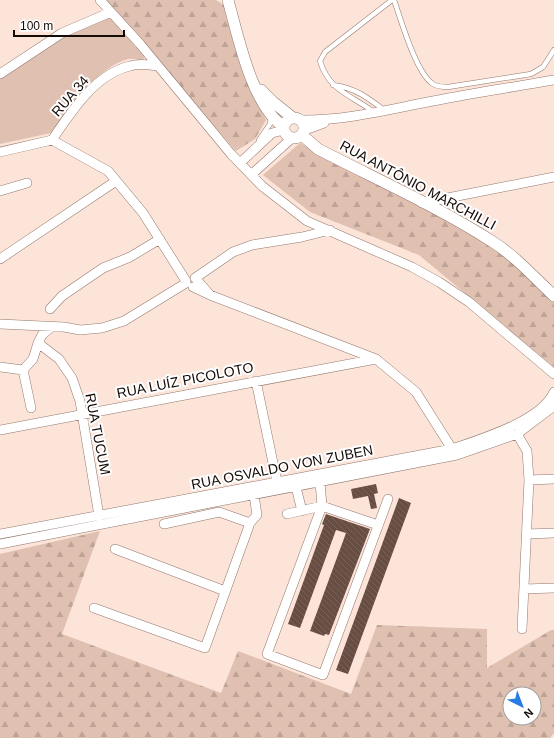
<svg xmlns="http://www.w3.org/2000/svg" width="554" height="738" viewBox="0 0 554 738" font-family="Arial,sans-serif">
<defs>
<pattern id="forest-firs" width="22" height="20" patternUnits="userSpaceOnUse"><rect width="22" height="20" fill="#dfc0b1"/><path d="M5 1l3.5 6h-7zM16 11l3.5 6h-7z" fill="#bea497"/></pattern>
<pattern id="building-back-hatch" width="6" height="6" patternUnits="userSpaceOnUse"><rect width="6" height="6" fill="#674d42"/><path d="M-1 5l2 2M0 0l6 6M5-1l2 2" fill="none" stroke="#776259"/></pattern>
</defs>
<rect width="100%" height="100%" fill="#fde4d9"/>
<!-- forest -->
<path fill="url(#forest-firs)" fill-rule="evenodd" d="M106 0H216L224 5 245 78 266 120 255 139 236 151Z
M300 143 492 245 554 301V367L419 255 310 212 263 175Z
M100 531 62 634 221 693 238 651 351 694 377 625 487 629V668L551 630H554V733L550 738H0V554ZM510 694H534V718H510Z"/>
<!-- park -->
<path fill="#dfc0b1" d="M111 17 144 57 143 61C139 60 132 58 128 59 97 67 70 109 51 133L0 144V77L67 32Z"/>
<!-- building -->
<path fill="url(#building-back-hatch)" d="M376 484 378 493 374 494 377 508 371 509 368 496 353 499 351 489Z
M399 498 411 503 348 674 336 670Z
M326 514 370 529 329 635 325 634 324 636 310 631 346 533 336 530 300 628 288 624 324 525 322 524Z"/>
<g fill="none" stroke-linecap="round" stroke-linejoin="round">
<defs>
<path id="service" d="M394 0C401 20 416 73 433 84 438 87 443 87 448 87L531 74 543 67 554 50
M333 85C355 88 367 97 384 110
M374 112C351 95 329 91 320 61L325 52 392 0
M259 140 270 124 271 117"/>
<path id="minor" d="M100 0 140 44 231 154 262 186 307 221 412 267 439 282 469 302 554 374
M0 74 62 33 111 12
M300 120C345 121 390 109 433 101 473 93 514 87 554 80
M305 130 324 123
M52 140C71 112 95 74 130 66 139 63 149 65 158 66
M0 152 52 140 108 171 143 213 186 281
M240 163 272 133 284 130
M251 175 292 138
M0 191 27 183
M422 203 554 177
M0 259 116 181
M195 278 233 252 252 245 302 237 330 230
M197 280 210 295
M193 287 210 295 376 359 416 392 452 449
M50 309 62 296 103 268 130 257 160 239
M0 324 64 327 80 330 102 328 124 321 186 283
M50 328 42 335 38 343 59 359 72 378 80 401 99 516
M0 367 23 370 33 359 38 343
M23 370 31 408
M256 381 277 482
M0 430 376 359
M517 434 527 451 529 480 522 629
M529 480 554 479
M320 482 322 506 267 654 323 675 388 499
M296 487 302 511
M287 514 322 506 378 525
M164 524 219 512 250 523
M0 534 452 449C481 439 541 421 554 392
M527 534 554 533
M0 544 457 455 517 434 554 406
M115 549 225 591
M524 589 554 588
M94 608 205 648 250 523 257 515 254 495"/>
<path id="tertiary" d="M228 0C238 36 252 106 284 127
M261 90 273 102 293 118
M284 128a10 10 0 1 1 20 0a10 10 0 1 1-20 0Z
M302 135 318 149C376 179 437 206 493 242 515 256 534 277 554 296"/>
</defs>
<!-- service casing -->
<use href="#service" stroke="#93786c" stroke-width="5.5"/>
<!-- minor casing -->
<use href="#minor" stroke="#93786c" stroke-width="10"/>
<!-- tertiary casing -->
<use href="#tertiary" stroke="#93786c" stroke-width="12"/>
<!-- service -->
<use href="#service" stroke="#fff" stroke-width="4.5"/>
<!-- minor -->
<use href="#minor" stroke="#fff" stroke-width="9"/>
<!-- tertiary -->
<use href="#tertiary" stroke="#fff" stroke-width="11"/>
</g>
<g text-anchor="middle" stroke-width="4" stroke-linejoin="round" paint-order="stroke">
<!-- street labels -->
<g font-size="14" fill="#150b07" stroke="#fff">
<text transform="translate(70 96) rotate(-49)" y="5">RUA 34</text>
<text transform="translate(418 185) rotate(28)" y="5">RUA ANTÔNIO MARCHILLI</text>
<text transform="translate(185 380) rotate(-11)" y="5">RUA LUÍZ PICOLOTO</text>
<text transform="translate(98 434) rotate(79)" y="5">RUA TUCUM</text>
<text transform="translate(282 467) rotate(-11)" y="5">RUA OSVALDO VON ZUBEN</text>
</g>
</g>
<!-- north arrow -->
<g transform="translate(522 706) rotate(138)"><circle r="19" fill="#ffffff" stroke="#a19d9c"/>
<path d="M0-3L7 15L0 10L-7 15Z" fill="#287ae5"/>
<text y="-6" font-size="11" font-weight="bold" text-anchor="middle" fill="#150b07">N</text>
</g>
<!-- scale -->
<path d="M14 30v6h110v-6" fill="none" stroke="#150b07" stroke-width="2"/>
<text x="20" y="30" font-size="12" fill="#150b07" stroke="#ffffff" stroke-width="3" paint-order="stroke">100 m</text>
</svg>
